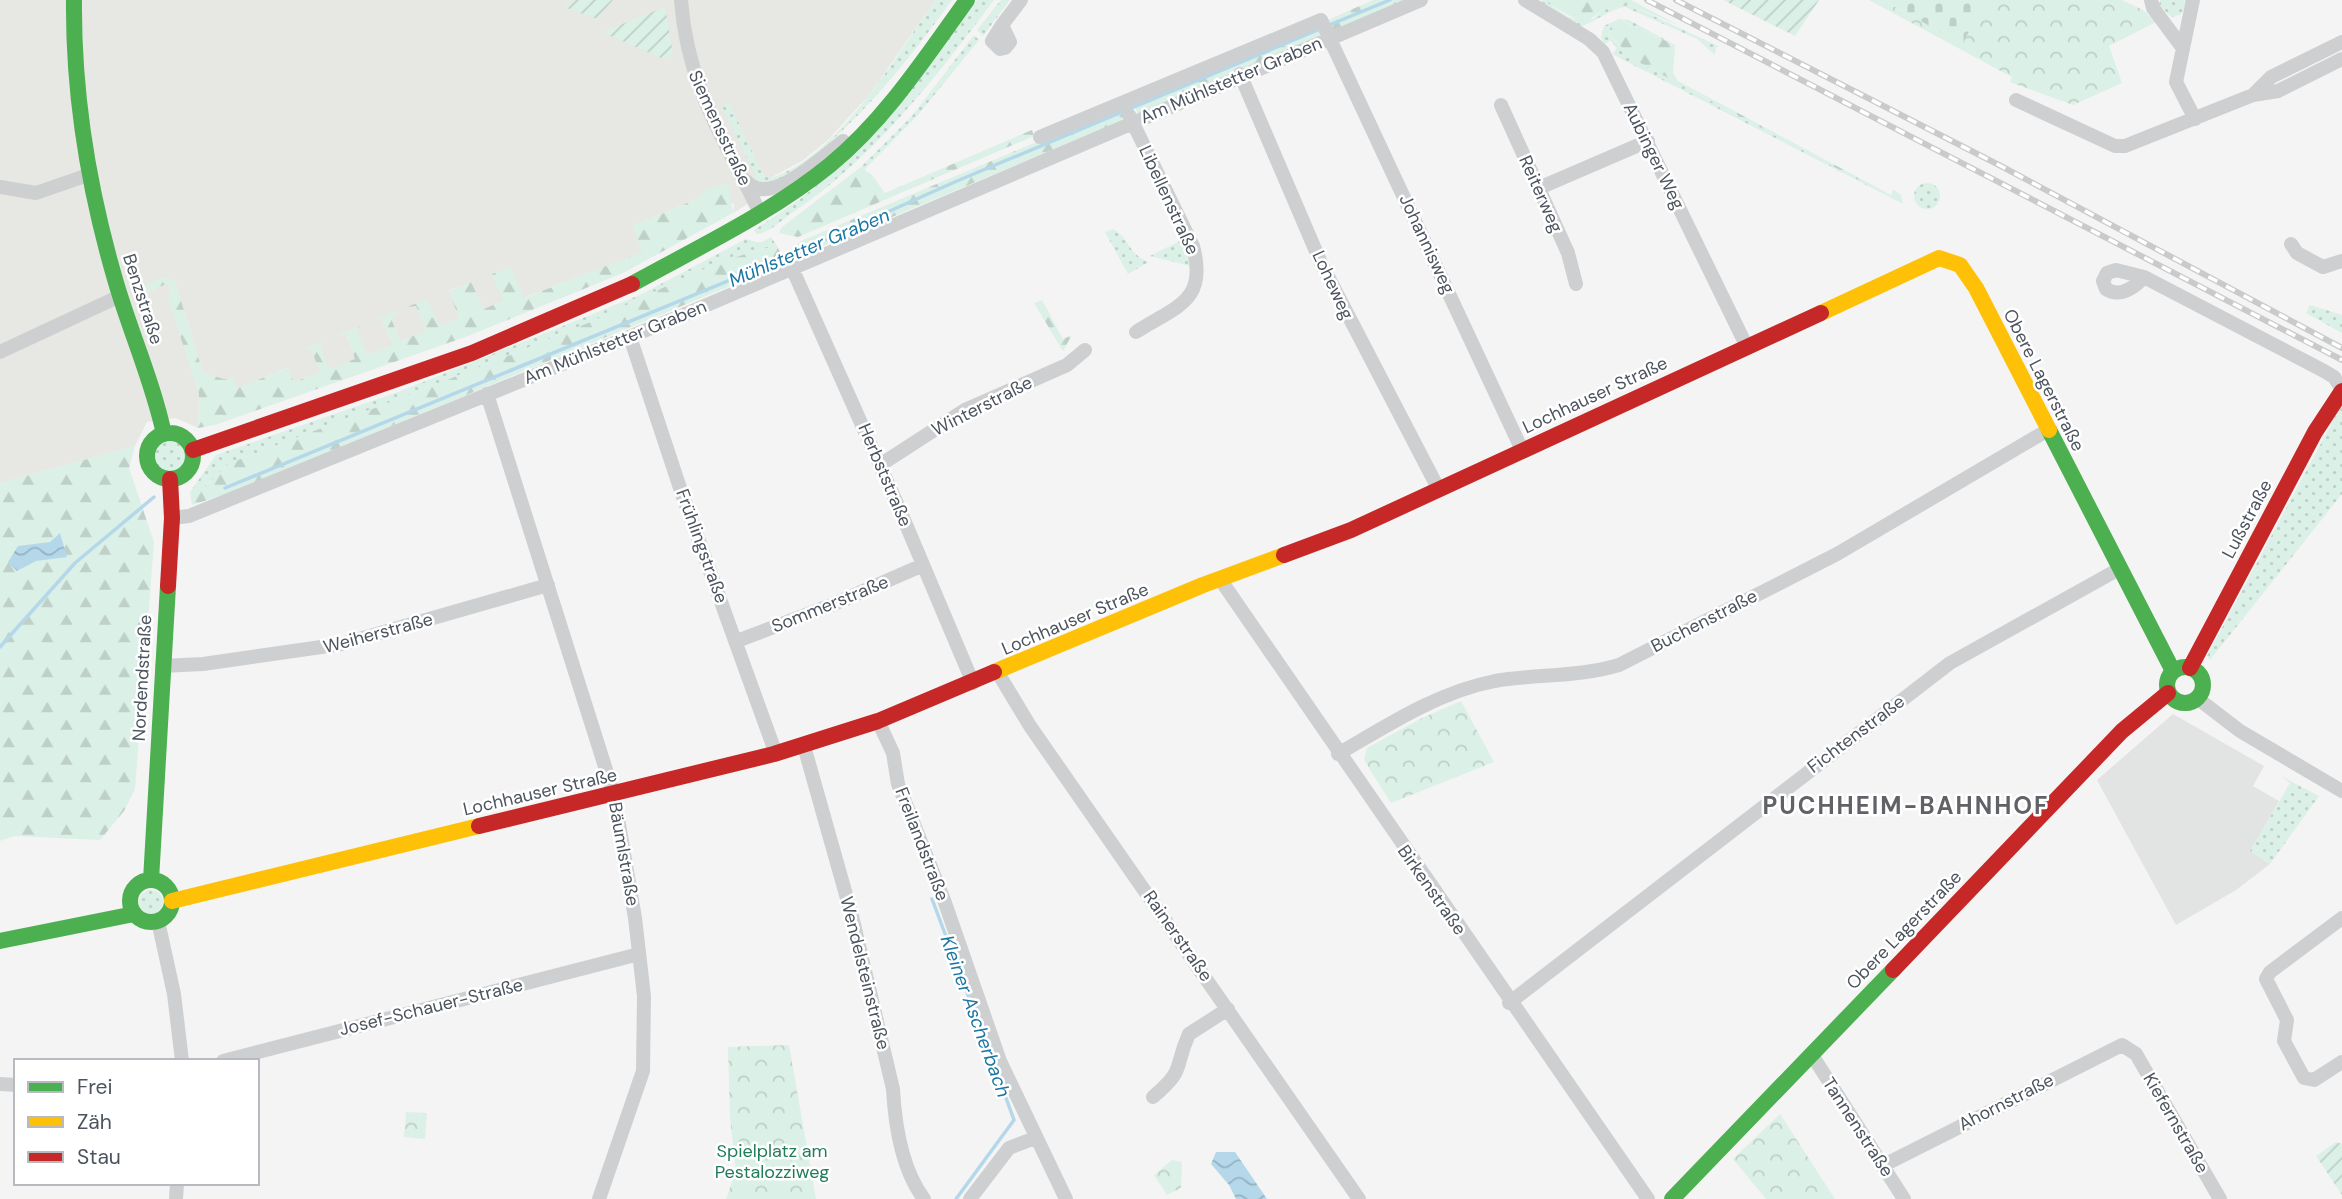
<svg xmlns="http://www.w3.org/2000/svg" width="2342" height="1199" viewBox="0 0 2342 1199" font-family="'DM Sans',sans-serif">
<defs>
<pattern id="grass-dots" width="8" height="8" patternUnits="userSpaceOnUse" patternTransform="scale(1.75)"><rect width="8" height="8" fill="#dbf0e6"/><path d="M2 2h.1M6 6h.1" fill="none" stroke="#bed0c8" stroke-width="1.8" stroke-linecap="round"/></pattern>
<pattern id="forest-firs" width="22" height="20" patternUnits="userSpaceOnUse" patternTransform="scale(1.75)"><rect width="22" height="20" fill="#dbf0e6"/><path d="M5 1l3.5 6h-7zM16 11l3.5 6h-7z" fill="#bed0c8"/></pattern>
<pattern id="cemetery-stones" width="16" height="16" patternUnits="userSpaceOnUse" patternTransform="scale(1.75)"><rect width="16" height="16" fill="#dbf0e6"/><path d="M2 7V4a2 2 0 0 1 4 0v3zM10 15v-3a2 2 0 0 1 4 0v3z" fill="#bed0c8"/></pattern>
<pattern id="park-crowns" width="20" height="18" patternUnits="userSpaceOnUse" patternTransform="scale(1.75)"><rect width="20" height="18" fill="#dbf0e6"/><path d="M2 6a3 3 0 1 1 6 0M12 15a3 3 0 1 1 6 0" fill="none" stroke="#bed0c8"/></pattern>
<pattern id="garden-furrows" width="10" height="10" patternUnits="userSpaceOnUse" patternTransform="scale(1.75)"><rect width="10" height="10" fill="#dbf0e6"/><path d="M-1 1l2-2M0 10L10 0M9 11l2-2" fill="none" stroke="#bed0c8"/></pattern>
<pattern id="water-waves" width="16" height="10" patternUnits="userSpaceOnUse" patternTransform="scale(1.75)"><rect width="16" height="10" fill="#b4d8ea"/><path d="M0 5q4-4 8 0t8 0" fill="none" stroke="#95b2c1"/></pattern>
</defs>
<rect width="100%" height="100%" fill="#f4f4f4"/>
<!-- commercial -->
<path fill="#e7e7e3" d="M0 0H935L870 94 828 140 802 161 770 178 763 174 749 145 758 181 776 185 751 202 733 213 734 204 699 198 633 226 643 252 523 298 504 301 484 309 471 283 449 290 460 318 440 326 416 306 427 331 400 341 391 317 382 320 393 345 367 355 356 331 361 326 338 335 346 334 356 359 329 370 319 346 311 348 321 372 294 382 287 368 237 388 224 380 203 373 175 281 137 288V296L169 283 172 293 168 295 199 394 198 428 176 418 147 422 135 446 0 483Z"/>
<!-- education -->
<path fill="#e2e3e3" d="M2173 714 2264 766 2253 786 2279 801 2250 851 2270 864 2236 890 2176 925 2097 780Z"/>
<!-- grass -->
<path fill="url(#grass-dots)" d="M935 0H952C901 71 849 134 776 185L758 181 722 106 729 103 763 174 770 178C837 159 897 55 935 0Z
M977 0H994C934 80 873 159 789 215 780 222 768 233 757 234L754 230 799 200 850 158Z
M1001 0H1010L983 36 977 30Z
M1542 0 1572 19H1593L1602 10 1630 5 1720 47H1716L1715 55 1697 39 1625 7C1607 9 1585 31 1573 26 1561 20 1550 10 1540 3Z
M2160 0H2186V8L2180 15 2171 17 2159 5Z
M1619 19 1629 20 1675 45 1622 21 1609 35 1633 59 1903 204 1612 54 1617 48 1610 40 1604 45 1601 37 1604 26Z
M974 35 979 40 918 115 864 170 861 167 912 116Z
M1914 196a13 13 0 1 1 26 0a13 13 0 1 1-26 0Z
M1113 229C1131 239 1127 254 1149 262L1128 274 1105 232Z
M771 237 777 246C715 257 641 301 581 326 464 375 346 419 228 464L205 487 190 492 216 455 398 392 640 295 746 239 760 243Z
M1182 240 1191 266 1150 256Z
M2310 305 2342 315V333L2306 313Z
M2342 404V494L2210 660 2207 656Z
M152 456a18 18 0 1 1 36 0a18 18 0 1 1-36 0Z
M2281 776 2319 796 2270 864 2250 851 2290 783Z
M139 902a12 12 0 1 1 24 0a12 12 0 1 1-24 0Z"/>
<!-- forest -->
<path fill="url(#forest-firs)" d="M1373 0H1413L1333 32 1328 20Z
M1542 0H1631L1680 26 1630 5 1602 10 1584 24Z
M1621 21 1675 45 1673 73 1678 81 1891 195 1893 189 1901 195 1903 204 1633 59 1608 33 1611 27Z
M1316 26 1321 37 1138 114 1133 102Z
M1120 107 1126 119 792 259 788 252 801 241Z
M1032 130 1034 136 798 237 779 233 782 227 861 167 872 175 885 193Z
M728 183 733 213 623 273 468 336 215 425 198 428 199 394 167 295 172 292 169 283 137 296V288L165 277 175 281 203 373 224 379 233 378 237 388 288 368 294 382 320 372 311 349H303L327 340 320 346 329 369 355 359 347 335H338L361 326 357 331 367 355 393 345 382 320 373 321 397 311 399 313 391 318 400 341 426 331 416 306 407 307 427 299 440 326 459 318 449 291 471 282 484 309 503 301 492 274 511 267 524 298 642 252 633 226 699 198 704 190Z
M777 246 786 263 229 493 192 505 190 492 205 487 228 464C346 419 464 375 581 326 641 301 715 257 777 246Z
M1042 300 1063 339 1072 335 1063 351 1034 303Z
M135 446 129 468 154 542 135 789 124 811 100 840 15 836 0 841V483Z"/>
<!-- cemetery -->
<path fill="url(#cemetery-stones)" d="M1889 0H1987L1962 45 1887 2Z"/>
<!-- park -->
<path fill="url(#park-crowns)" d="M1869 0H1889L1888 3 1962 44 1987 0H2122L2143 10 2156 22 2109 46 2122 83 2073 105 2010 82 2012 77Z
M1461 701 1494 762 1391 803 1364 760 1367 748 1422 718Z
M789 1045 816 1199H726L736 1171 730 1118 728 1047Z
M406 1112 427 1113 425 1139 404 1137Z
M1780 1114 1835 1199H1766L1733 1159Z
M1172 1160 1182 1162 1181 1188 1167 1195 1154 1175Z"/>
<!-- garden -->
<path fill="url(#garden-furrows)" d="M574 0H613L597 19 567 8 565 3H574Z
M1723 0H1819L1795 36Z
M665 7 673 54 663 59 602 32Z
M2336 1142 2342 1144V1195L2316 1156Z"/>
<!-- water -->
<path fill="url(#water-waves)" d="M60 533 67 557 36 561 17 571 8 562 18 546 50 542Z
M1216 1152H1235L1267 1199H1236L1229 1185 1211 1164Z"/>
<g fill="none" stroke-linecap="round" stroke-linejoin="round">
<!-- stream -->
<path stroke="#b4d8ea" stroke-width="3.5" d="M1327 26 1390 0
M225 488 791 255 957 181 1320 29
M0 647 75 563 154 497
M932 899 989 1051
M956 1199 1014 1120 993 1062"/>
<!-- street -->
<path stroke="#cecfd1" stroke-width="14" d="M681 0C687 85 724 139 760 213
M1525 0 1589 39 1603 52 1746 345
M2151 0 2153 8 2182 47
M2193 0 2176 82 2195 119
M1002 25 1010 42 1005 48 1000 49 992 41Z
M1002 25 1021 0
M1240 74 1321 263 1439 490
M2253 95 2271 77 2342 42
M2016 100 2115 146H2125L2253 95 2278 91 2342 59
M1501 105 1568 253 1576 284
M1129 115 1193 246C1208 302 1176 306 1136 332
M1040 137 1321 20 1522 450
M746 181C769 209 822 157 843 141
M0 187 36 193 88 175
M1539 188 1648 141
M2291 244 2297 253 2323 267 2342 261
M792 268 899 508 973 683
M2144 277C2134 288 2120 298 2106 289L2103 281 2107 273 2116 270 2144 277 2324 371 2334 377 2342 389
M630 337 681 491 776 754
M0 352 120 296
M487 394 614 795 635 918 644 996 643 1071 599 1199
M880 465 965 410 1067 365 1085 350
M172 518 189 516 688 313 1421 0
M1220 579 1648 1199
M737 641 834 604 923 565
M162 666 203 664 342 644 548 585
M998 673 1030 726 1359 1199
M2197 698 2240 731 2342 791
M878 721 893 753 898 784 944 900 1000 1061 1066 1199
M804 746 852 916 893 1089C895 1125 902 1170 924 1199
M1338 754C1388 725 1438 692 1495 681 1537 674 1579 677 1619 665L1837 554 2048 430
M2342 918 2270 972 2266 979 2287 1020 2284 1041 2304 1078 2314 1080 2342 1062
M158 921 174 994 182 1061
M1509 1003 1950 663 2119 569
M1812 1055 1904 1199
M223 1061 639 954
M0 1084 16 1085
M1153 1097C1187 1068 1173 1069 1189 1034L1228 1009
M1882 1166 2122 1045 2136 1054 2220 1199
M176 1199 177 1183
M970 1199 1009 1148 1035 1138"/>
<!-- fast -->
<path stroke="#4caf50" stroke-width="16" d="M74 0C73 98 89 192 117 286 132 336 153 383 164 434
M632 284C699 247 771 213 830 165 885 120 926 57 967 0
M2049 430 2173 671
M147 456a23 23 0 1 1 46 0a23 23 0 1 1-46 0Z
M2167 685a18 18 0 1 1 36 0a18 18 0 1 1-36 0Z
M130 901a21 21 0 1 1 42 0a21 21 0 1 1-42 0Z
M151 880 168 586
M0 941 134 914
M1672 1199 1893 970"/>
<!-- slow -->
<path stroke="#ffc107" stroke-width="16" d="M1821 313 1939 258 1960 265 1976 288 2049 430
M994 672 1203 585 1284 555
M172 901 479 826"/>
<!-- jam -->
<path stroke="#c62828" stroke-width="16" d="M193 450 472 353 632 284
M1284 555 1351 530 1821 313
M168 586 172 518 170 479
M2190 668 2315 432 2342 391
M479 826 774 754 878 721 994 672
M1893 970 2122 731 2168 693"/>
<defs>
<path id="rail" d="M1647 0 2342 360
M1676 0 1999 165 2342 348"/>
</defs>
<!-- rail casing -->
<use href="#rail" stroke="#c9cacb" stroke-width="6"/>
<!-- rail -->
<use href="#rail" stroke="#fff" stroke-width="3.5" stroke-dasharray="10" stroke-linecap="butt"/>
</g>
<g text-anchor="middle" stroke-width="5" stroke-linejoin="round" paint-order="stroke">
<!-- street labels -->
<g font-size="18" fill="#4c545f" stroke="#fff">
<text transform="translate(1231 80) rotate(-23)" y="6">Am Mühlstetter Graben</text>
<text transform="translate(720 128) rotate(65)" y="6">Siemensstraße</text>
<text transform="translate(1654 156) rotate(64)" y="6">Aubinger Weg</text>
<text transform="translate(1541 194) rotate(66)" y="6">Reiterweg</text>
<text transform="translate(1169 200) rotate(65)" y="6">Libellenstraße</text>
<text transform="translate(1427 244) rotate(65)" y="6">Johannisweg</text>
<text transform="translate(1333 285) rotate(65)" y="6">Loheweg</text>
<text transform="translate(143 299) rotate(72)" y="6">Benzstraße</text>
<text transform="translate(615 342) rotate(-22)" y="6">Am Mühlstetter Graben</text>
<text transform="translate(2044 380) rotate(63)" y="6">Obere Lagerstraße</text>
<text transform="translate(1595 395) rotate(-25)" y="6">Lochhauser Straße</text>
<text transform="translate(982 406) rotate(-27)" y="6">Winterstraße</text>
<text transform="translate(885 475) rotate(67)" y="6">Herbststraße</text>
<text transform="translate(2247 519) rotate(-62)" y="6">Lußstraße</text>
<text transform="translate(702 546) rotate(70)" y="6">Frühlingstraße</text>
<text transform="translate(830 604) rotate(-22)" y="6">Sommerstraße</text>
<text transform="translate(1075 619) rotate(-23)" y="6">Lochhauser Straße</text>
<text transform="translate(1704 621) rotate(-27)" y="6">Buchenstraße</text>
<text transform="translate(378 633) rotate(-15)" y="6">Weiherstraße</text>
<text transform="translate(142 678) rotate(-87)" y="6">Nordendstraße</text>
<text transform="translate(1856 734) rotate(-37)" y="6">Fichtenstraße</text>
<text transform="translate(540 792) rotate(-13)" y="6">Lochhauser Straße</text>
<text transform="translate(922 844) rotate(69)" y="6">Freilandstraße</text>
<text transform="translate(624 854) rotate(80)" y="6">Bäumlstraße</text>
<text transform="translate(1432 890) rotate(55)" y="6">Birkenstraße</text>
<text transform="translate(1904 930) rotate(-46)" y="6">Obere Lagerstraße</text>
<text transform="translate(1178 936) rotate(55)" y="6">Rainerstraße</text>
<text transform="translate(865 973) rotate(76)" y="6">Wendelsteinstraße</text>
<text transform="translate(431 1007) rotate(-14)" y="6">Josef-Schauer-Straße</text>
<text transform="translate(2006 1102) rotate(-27)" y="6">Ahornstraße</text>
<text transform="translate(2176 1123) rotate(60)" y="6">Kiefernstraße</text>
<text transform="translate(1858 1127) rotate(57)" y="6">Tannenstraße</text>
</g>
<!-- park labels -->
<g font-size="18" fill="#217c5a" stroke="#fff">
<text x="772" y="1157">Spielplatz am<tspan x="772" dy="21">Pestalozziweg</tspan></text>
</g>
<!-- water labels -->
<g font-size="19" font-style="italic" fill="#1a76a3" stroke="#fff">
<text transform="translate(809 247) rotate(-23)" y="7">Mühlstetter Graben</text>
<text transform="translate(976 1016) rotate(70)" y="7">Kleiner Ascherbach</text>
</g>
<!-- district labels -->
<g font-size="24" font-weight="bold" letter-spacing="2" fill="#606267" stroke="#fff">
<text x="1906" y="814">PUCHHEIM-BAHNHOF</text>
</g>
</g>
<!-- legend -->
<rect x="14" y="1059" width="245" height="126" fill="#ffffff" stroke="#b7bbbf" stroke-width="2"/>
<rect x="28" y="1082" width="35" height="10" fill="#4caf50" stroke="#b7bbbf" stroke-width="2"/>
<text x="77" y="1094" font-size="21" fill="#4c545f">Frei</text>
<rect x="28" y="1117" width="35" height="10" fill="#ffc107" stroke="#b7bbbf" stroke-width="2"/>
<text x="77" y="1129" font-size="21" fill="#4c545f">Zäh</text>
<rect x="28" y="1152" width="35" height="10" fill="#c62828" stroke="#b7bbbf" stroke-width="2"/>
<text x="77" y="1164" font-size="21" fill="#4c545f">Stau</text>
</svg>
